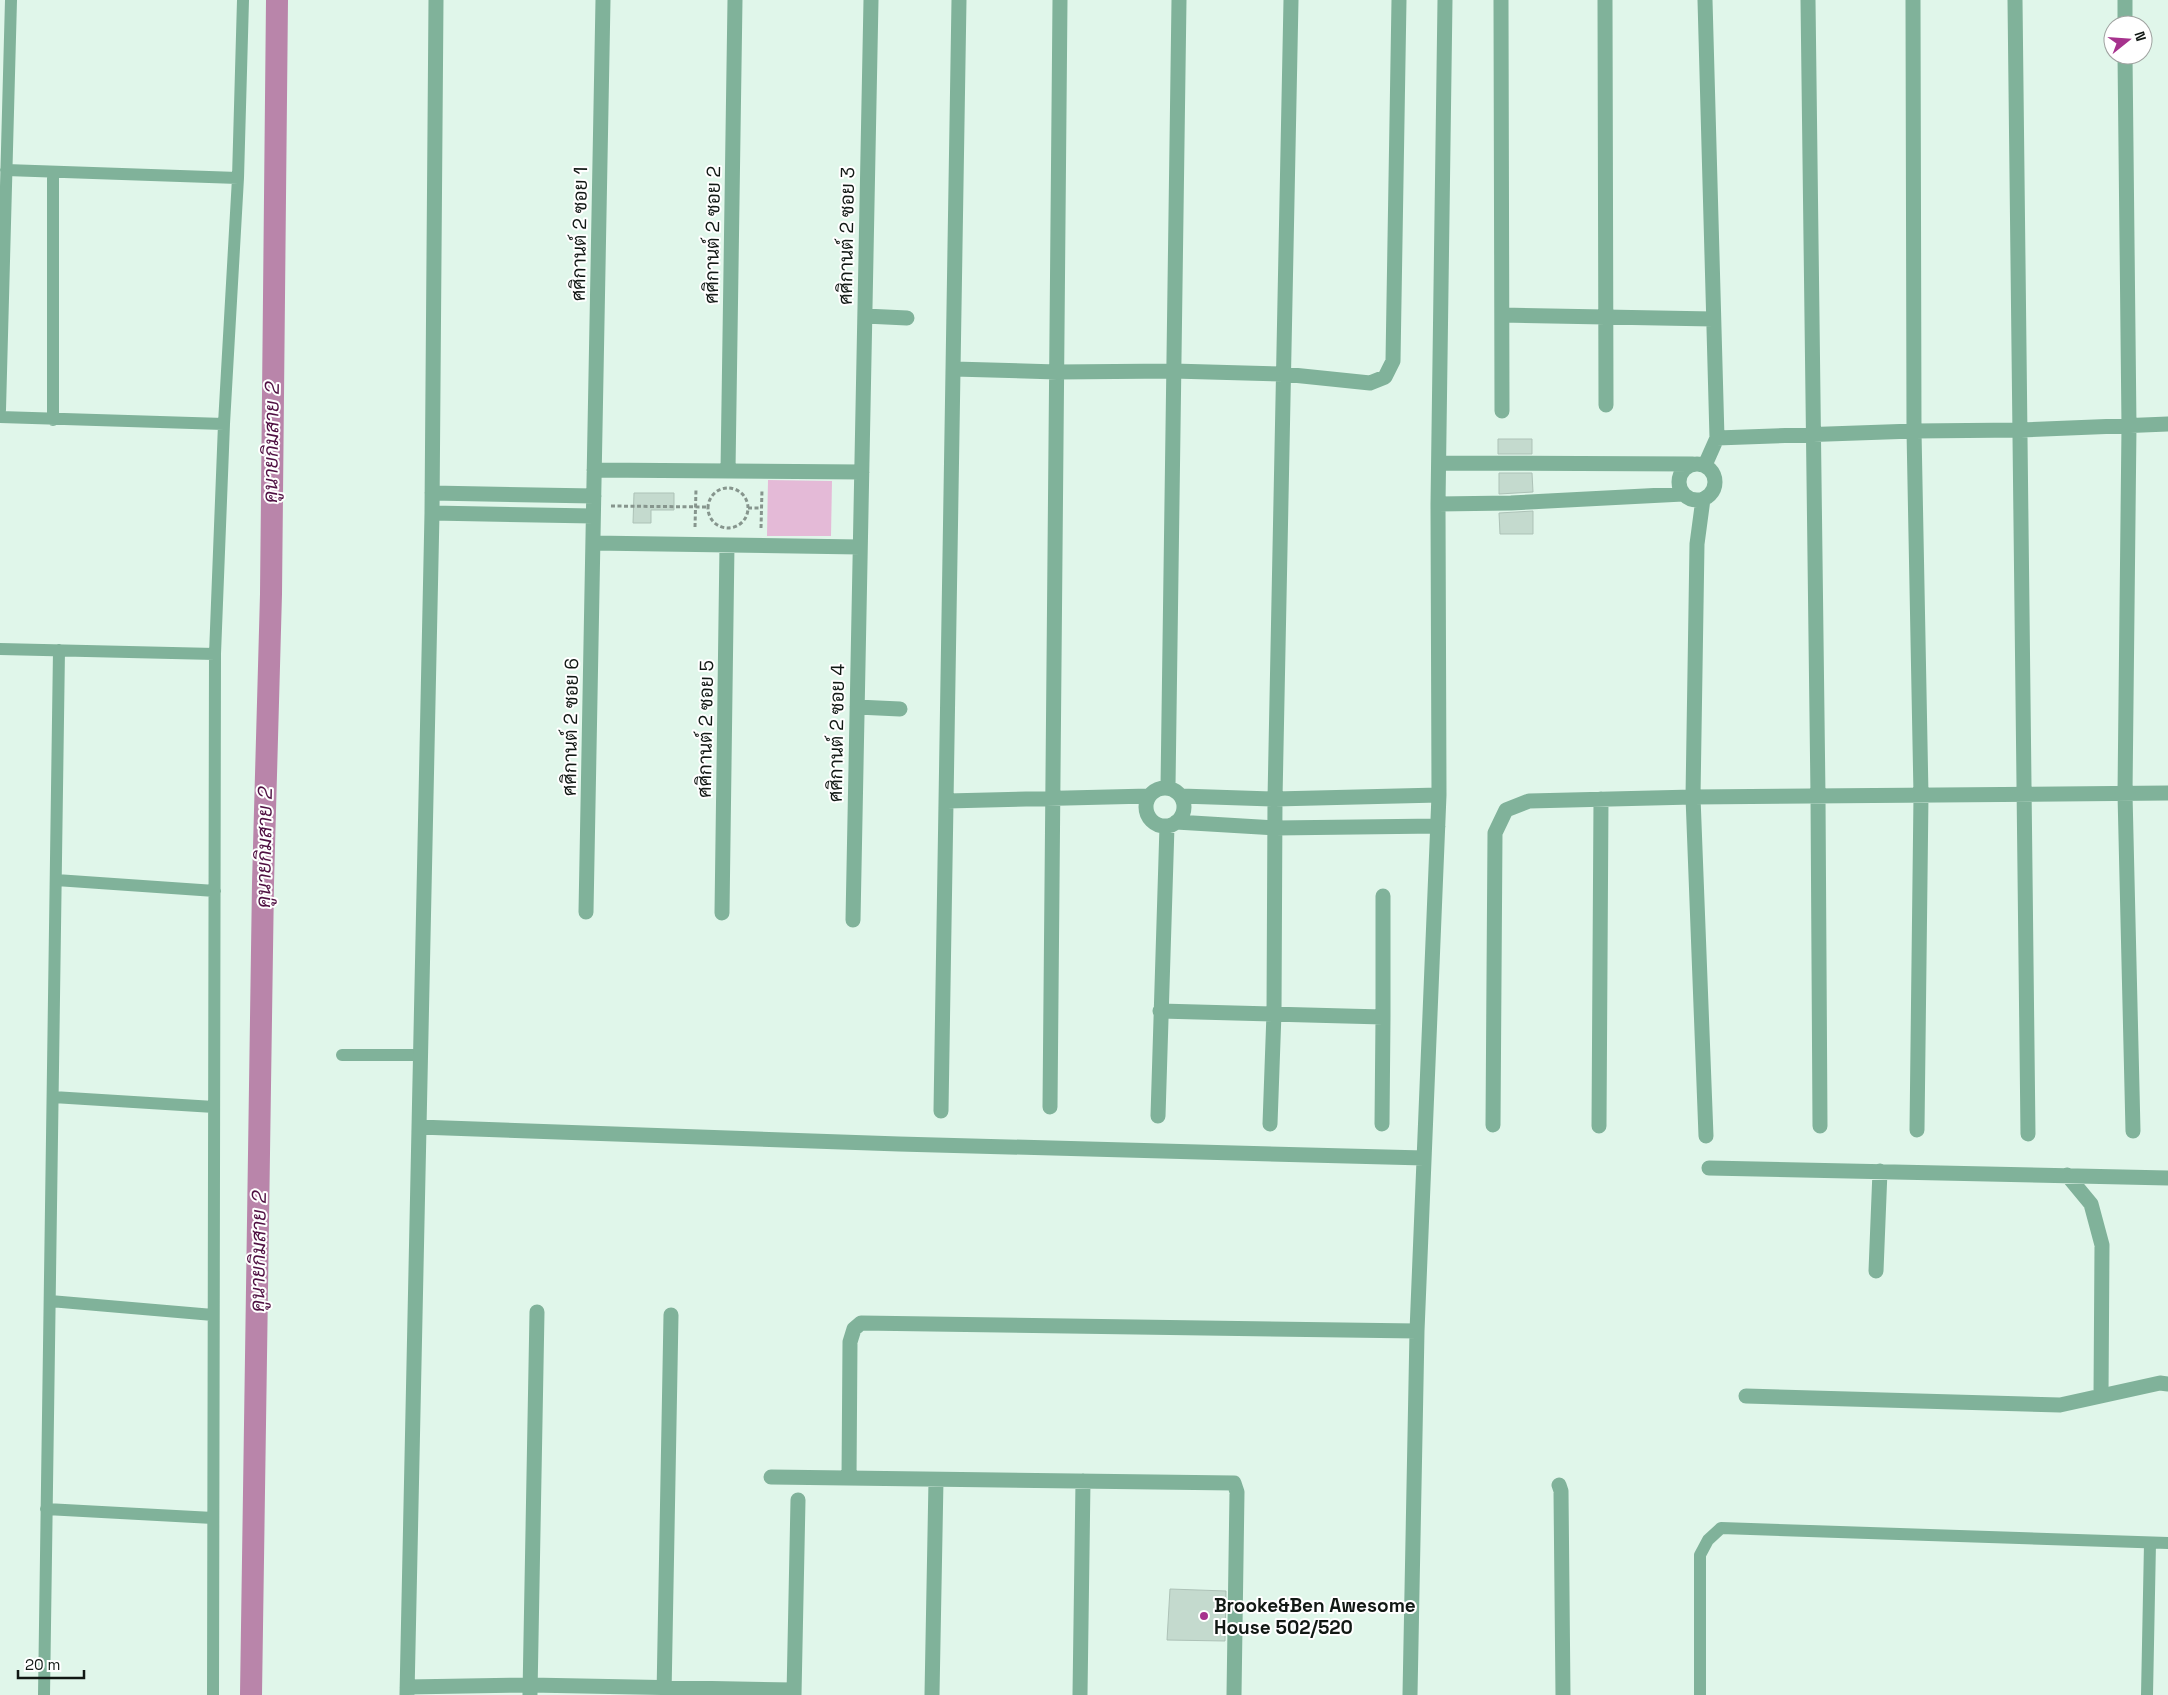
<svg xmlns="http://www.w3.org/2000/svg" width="2168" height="1695" font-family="'Space Grotesk',Sarabun,sans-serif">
<rect width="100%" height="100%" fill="#e0f6ea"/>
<path fill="#e4bad7" d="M768 480 832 481 831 536H767Z"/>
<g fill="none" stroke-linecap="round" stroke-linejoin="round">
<path stroke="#b985aa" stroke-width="22" d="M251 1695 263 883 271 594 277 0"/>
</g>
<path fill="#c4dace" stroke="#adc2b7" d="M1498 439H1532V454H1498Z
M1499 473H1532L1533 492 1499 494Z
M634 493H674V510H651V523H633Z
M1533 511V534H1500L1499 513Z
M1170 1589 1226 1591 1225 1641 1167 1640Z"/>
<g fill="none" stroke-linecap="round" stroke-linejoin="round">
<path stroke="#86958d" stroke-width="3" stroke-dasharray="4 2.5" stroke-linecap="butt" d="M708 508a20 20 0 1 1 40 0a20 20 0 1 1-40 0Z
M611 506 708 507
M748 508H761
M695 527 696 489
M761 528 762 489"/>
<path stroke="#80b29a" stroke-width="12" d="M6 170 238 178
M0 410 11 0
M0 417 224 424
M53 420V173
M0 649 215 654
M56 880 215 891
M342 1055H420
M53 1097 214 1107
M50 1301 213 1315
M46 1509 213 1518
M44 1695 59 650
M213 1695 215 654 224 424 238 178 243 0
M1700 1695V1555L1708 1540 1721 1528 2168 1543
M2147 1695 2150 1543"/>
<path stroke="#80b29a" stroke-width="15" d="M1501 0 1502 411
M1605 0 1606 405
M1705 0 1717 438 1705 465
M1808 0 1818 796 1820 1126
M1913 0 1914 431 1921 795 1917 1130
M2015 0 2028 1134
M2125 0V25
M2125 55 2129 426 2125 794 2133 1131
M1502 315 1713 319
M865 316 907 318
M954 369 1057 372 1173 371 1283 374 1370 383 1385 377 1393 361 1399 0
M1717 438 1914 431 2021 430 2168 424
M1440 463 1692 464
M1679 482a18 18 0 1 1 36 0a18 18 0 1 1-36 0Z
M594 470 862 472
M728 471 735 0
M432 493 594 496
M1703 499 1697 544 1693 797 1706 1136
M1438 504 1511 503 1683 494
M432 513 593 516
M593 543 860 547
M857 707 900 709
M1168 787 1179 0
M1146 807a19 19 0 1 1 38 0a19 19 0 1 1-38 0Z
M1181 796 1275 799 1439 795
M947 801 1149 796
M1176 822 1275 828 1438 826
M586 912 603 0
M722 913 727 545
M853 920 871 0
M1160 1011 1383 1017 1382 1124
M1383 1017V896
M1050 1107 1060 0
M941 1111 959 0
M1158 1116 1167 826
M1270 1124 1274 1013 1275 799 1291 0
M1493 1125 1495 833 1506 810 1529 801 1693 797 2168 793
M1599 1126 1601 799
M419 1127 899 1144 1424 1158
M1709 1168 2168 1178
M2067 1175 2091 1204 2102 1245 2101 1396
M1876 1271 1880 1171
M1746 1396 2060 1405 2160 1383 2168 1384
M771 1477 1234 1483 1237 1492 1234 1695
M849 1478 850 1342 854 1329 861 1323 1417 1331
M1559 1485 1561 1491 1563 1695
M407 1687 530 1685 794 1690
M530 1694 537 1312
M407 1695 432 513 436 0
M664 1695 671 1315
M794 1695 798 1500
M932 1695 936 1480
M1080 1695 1083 1481
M1410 1695 1417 1331 1439 795 1438 504 1445 0"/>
</g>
<circle fill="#a6328d" stroke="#fff" stroke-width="2" cx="1204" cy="1616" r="5"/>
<g text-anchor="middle" stroke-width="4" stroke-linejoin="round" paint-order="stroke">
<g font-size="19" fill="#111814" stroke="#fff">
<text transform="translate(579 234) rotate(-89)" y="7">ศศิกานต์ 2 ซอย 1</text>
<text transform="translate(712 235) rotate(-89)" y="7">ศศิกานต์ 2 ซอย 2</text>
<text transform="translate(846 236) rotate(-89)" y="7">ศศิกานต์ 2 ซอย 3</text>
<text transform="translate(570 727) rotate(-89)" y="7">ศศิกานต์ 2 ซอย 6</text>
<text transform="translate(705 729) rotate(-89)" y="7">ศศิกานต์ 2 ซอย 5</text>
<text transform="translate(836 733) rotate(-89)" y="7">ศศิกานต์ 2 ซอย 4</text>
</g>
<g font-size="19" font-weight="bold" fill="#111814" stroke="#fff" text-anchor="start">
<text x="1214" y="1612">Brooke&amp;Ben Awesome<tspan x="1214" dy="22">House 502/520</tspan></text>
</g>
<g font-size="20" font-style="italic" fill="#4f1042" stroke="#fff">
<text transform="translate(271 443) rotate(-89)" y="7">คูนายกิมสาย 2</text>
<text transform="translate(264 848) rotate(-89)" y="7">คูนายกิมสาย 2</text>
<text transform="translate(258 1252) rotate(-89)" y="7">คูนายกิมสาย 2</text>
</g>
</g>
<g transform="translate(2128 40) rotate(73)"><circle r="24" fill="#ffffff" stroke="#a0a3a1"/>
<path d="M0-4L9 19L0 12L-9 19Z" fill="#a6328d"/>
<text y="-8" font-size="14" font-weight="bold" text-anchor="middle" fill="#111814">N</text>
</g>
<path d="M18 1670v8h66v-8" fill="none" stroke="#111814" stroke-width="2.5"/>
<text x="25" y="1670" font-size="15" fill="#111814" stroke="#ffffff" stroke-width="4" paint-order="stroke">20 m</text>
</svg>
